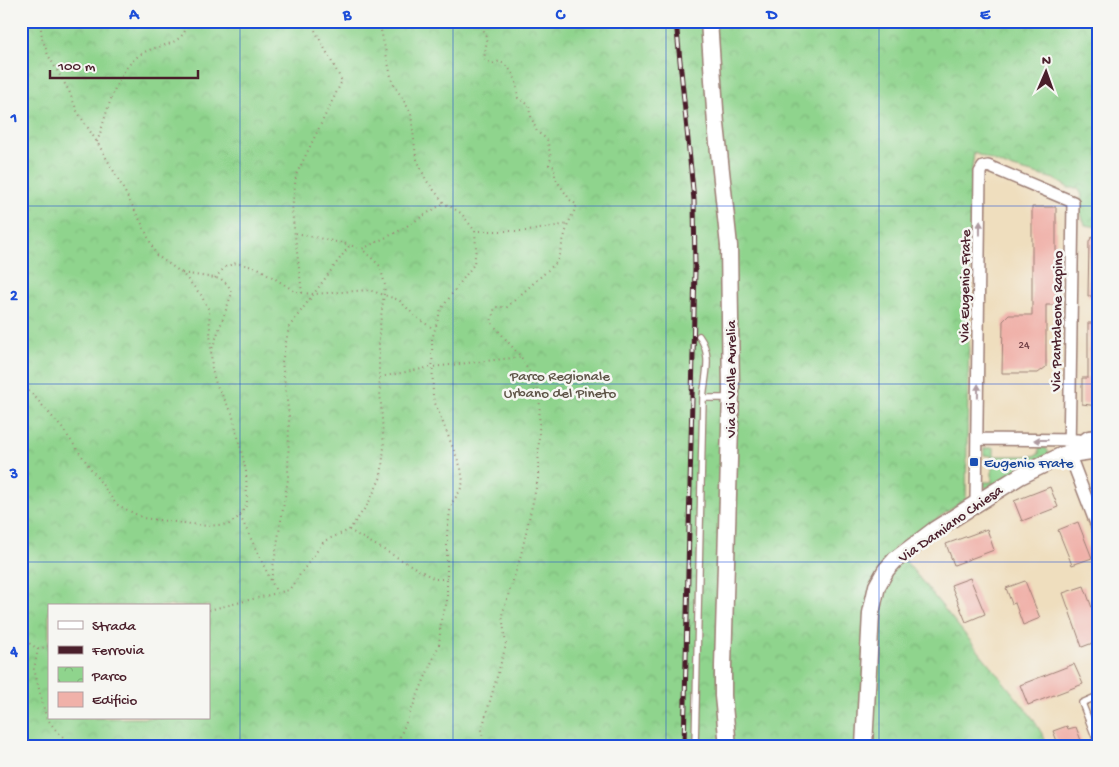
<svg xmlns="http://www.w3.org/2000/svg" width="1119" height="767" font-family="'Gochi Hand',sans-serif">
<defs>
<pattern id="park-crowns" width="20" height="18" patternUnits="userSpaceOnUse" patternTransform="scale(1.25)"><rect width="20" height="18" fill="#8fd48d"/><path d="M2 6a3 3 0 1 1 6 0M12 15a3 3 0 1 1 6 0" fill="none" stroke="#7db67a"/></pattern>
</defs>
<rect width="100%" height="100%" fill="#f6f6f2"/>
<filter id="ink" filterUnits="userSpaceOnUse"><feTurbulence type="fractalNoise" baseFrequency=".02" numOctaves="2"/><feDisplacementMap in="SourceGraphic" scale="10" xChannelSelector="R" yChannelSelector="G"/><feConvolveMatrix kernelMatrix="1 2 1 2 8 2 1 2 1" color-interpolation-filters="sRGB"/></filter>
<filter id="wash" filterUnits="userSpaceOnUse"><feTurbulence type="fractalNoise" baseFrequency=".0096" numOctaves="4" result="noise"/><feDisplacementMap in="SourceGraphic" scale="20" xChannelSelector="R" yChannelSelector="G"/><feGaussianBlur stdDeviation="1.12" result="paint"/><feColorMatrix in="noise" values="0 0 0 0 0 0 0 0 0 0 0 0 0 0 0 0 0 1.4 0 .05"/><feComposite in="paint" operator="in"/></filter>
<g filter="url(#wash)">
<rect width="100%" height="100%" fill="#efdebe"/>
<path fill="#8fd48d" stroke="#6c7a5c" d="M984 448H994V456H1033L1039 454V448H1046L1049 453 986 488 982 484 984 482H992V456L984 455Z"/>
<path fill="url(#park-crowns)" stroke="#6c7a5c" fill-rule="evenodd" d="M21 21H1098V227L1085 225 1080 211 1082 195 1078 188H1069L1054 179 1006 166 974 153 972 169 966 499 894 548 908 564 1032 717 1044 737 1046 746H21ZM49 606H209V718H49Z"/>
<g id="blocks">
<path fill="#f0b1a9" d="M1032 207H1056V305H1046V367L1038 373H1002L1003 321 1009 315H1032Z
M1098 235V296H1088L1089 242 1091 238Z
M1088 323H1098V406L1082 404V378H1088Z
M1050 487 1058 507 1022 521 1014 501Z
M1078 522 1092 558 1072 565 1058 530Z
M987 529 994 550 954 565 946 544Z
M970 578 985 614 966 622 951 585Z
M1025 581 1040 618 1023 625 1015 603 1012 604 1006 588Z
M1084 586 1098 624V641L1082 647 1063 593Z
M1074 664 1083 684 1028 705 1020 685Z
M1067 726 1068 729 1076 727 1083 746H1059L1053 731Z"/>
</g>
</g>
<g filter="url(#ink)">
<use href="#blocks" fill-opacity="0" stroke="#9c7e74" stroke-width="1"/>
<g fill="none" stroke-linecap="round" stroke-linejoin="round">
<defs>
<path id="lane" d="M699 336C713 355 705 376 703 398
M1098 696 1082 703 1098 744
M695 746 703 398H729"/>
<path id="street" d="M978 439 1078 440
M976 503 980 172 983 167 988 166 1073 202 1069 453 1098 529"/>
<path id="secondary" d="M709 21 716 124 729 246 731 391 723 666V696L728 746
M1070 453 1089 439 1098 438
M864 746 871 613 877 586 886 570 895 560 936 529 1020 476 1063 455 1098 450"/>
</defs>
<use href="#lane" stroke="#9c7e74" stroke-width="8"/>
<use href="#street" stroke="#9c7e74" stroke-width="14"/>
<use href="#secondary" stroke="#9c7e74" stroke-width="19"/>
<path stroke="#9c7e74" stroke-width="2" stroke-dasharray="1 4" stroke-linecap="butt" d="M379 21 392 81 411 113 416 157 426 180 444 203 461 213 475 231 476 248 474 264 441 309 432 339 433 398 461 468 463 482 460 491 451 504 447 533V602L441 620 439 645 396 746
M480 21 487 39 484 59 492 64 500 61C516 73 516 78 518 98L529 105 530 114 537 132 547 139 551 158 549 165 555 167V178L570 200 577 205 568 224
M97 142C108 113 113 73 141 54 158 43 184 48 188 21
M475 231H528L568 224 557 262 507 307H495L491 322 521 357 540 392 538 479 521 555 502 615 506 645 482 729 483 746
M296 233 350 245
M182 273 221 279 228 285 232 293 211 352
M215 278 225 267 236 263 258 268 296 292 313 294 369 290 399 300 417 318 434 329
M302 293 292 211 296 175 342 81 310 21
M380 377 432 367 521 357
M21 384 35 397 62 428 116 504 143 518 207 526 229 524 240 516 247 504 246 471 238 437 232 413 216 384 212 370 209 310 201 295 182 273 156 255 143 226 116 175 97 142 77 111 69 91 48 55 42 38 40 21
M240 516 277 593
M349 530 368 504 381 477 384 447 379 377V333L385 285 380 266 362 249 397 232 444 203
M271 580 288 479 289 416 282 362 289 327 350 245 361 249
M209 610 289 590 324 541 349 530 435 579H447
M21 638 38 649 49 646
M38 649 34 669 46 717 55 729 72 746"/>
<use href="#lane" stroke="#fff" stroke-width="5.5"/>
<use href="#street" stroke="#fff" stroke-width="11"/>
<use href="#secondary" stroke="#fff" stroke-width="16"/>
<defs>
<path id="rail" d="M676 21 694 200 695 268 684 746"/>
</defs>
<use href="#rail" stroke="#4a1f2b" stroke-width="5"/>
<use href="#rail" stroke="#f6f6f2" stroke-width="3" stroke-dasharray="9" stroke-linecap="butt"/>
</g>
<defs><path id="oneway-solid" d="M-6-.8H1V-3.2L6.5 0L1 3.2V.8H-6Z" transform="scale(1.25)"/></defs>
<g fill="#ae9aa0">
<use href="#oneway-solid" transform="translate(980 228) rotate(-89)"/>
<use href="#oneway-solid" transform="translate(978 391) rotate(-89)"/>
<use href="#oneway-solid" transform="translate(1041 440) rotate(-180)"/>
</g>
</g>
<path fill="none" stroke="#1d4ed8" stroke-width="1" stroke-opacity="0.55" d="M240 21V746M453 21V746M666 21V746M879 21V746M21 206H1098M21 384H1098M21 562H1098"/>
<rect fill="#1a4fb4" stroke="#f6f6f2" stroke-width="2" x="969" y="457" width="10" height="10" rx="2.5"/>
<g text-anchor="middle" stroke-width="5" stroke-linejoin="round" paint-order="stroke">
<g font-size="12" fill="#74444a">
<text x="1024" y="348">24</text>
</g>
<g font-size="15" fill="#4a1f2b" stroke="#f6f6f2">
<text transform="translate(964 286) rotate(-89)" y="5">Via Eugenio Frate</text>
<text transform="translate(1056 321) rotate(-89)" y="5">Via Pantaleone Rapino</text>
<text transform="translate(730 379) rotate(-90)" y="5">Via di Valle Aurelia</text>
<text transform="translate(950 523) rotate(-35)" y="5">Via Damiano Chiesa</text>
</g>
<g font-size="15" fill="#5f5548" stroke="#f6f6f2">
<text x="560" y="380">Parco Regionale<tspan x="560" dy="17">Urbano del Pineto</tspan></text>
</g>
<g font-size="15" fill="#164399" stroke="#f6f6f2" text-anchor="start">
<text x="984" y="467">Eugenio Frate</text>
</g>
</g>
<rect width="1119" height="767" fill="none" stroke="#f6f6f2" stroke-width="55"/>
<rect x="48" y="604" width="162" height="115" fill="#f6f6f2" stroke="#b1a0a2"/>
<rect x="58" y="621" width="25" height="8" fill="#ffffff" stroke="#b1a0a2"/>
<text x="92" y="630" font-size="15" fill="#4a1f2b">Strada</text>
<rect x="58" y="646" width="25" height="8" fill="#4a1f2b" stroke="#b1a0a2"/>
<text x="92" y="654" font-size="15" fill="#4a1f2b">Ferrovia</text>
<rect x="58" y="667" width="25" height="15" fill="url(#park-crowns)" stroke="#b1a0a2"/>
<text x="92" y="680" font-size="15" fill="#4a1f2b">Parco</text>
<rect x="58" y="692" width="25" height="15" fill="#f0b1a9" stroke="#b1a0a2"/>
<text x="92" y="704" font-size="15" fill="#4a1f2b">Edificio</text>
<g transform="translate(1046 72) rotate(2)" stroke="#f6f6f2" stroke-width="4" paint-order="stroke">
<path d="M0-4L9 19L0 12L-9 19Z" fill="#4a1f2b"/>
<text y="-8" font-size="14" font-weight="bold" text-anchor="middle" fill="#4a1f2b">N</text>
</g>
<path d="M50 70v8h148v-8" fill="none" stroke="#4a1f2b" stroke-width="2.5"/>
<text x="58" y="70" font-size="15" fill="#4a1f2b" stroke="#f6f6f2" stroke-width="4" paint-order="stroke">100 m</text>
<rect x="28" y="28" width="1064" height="712" fill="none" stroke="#1d4ed8" stroke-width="2"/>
<g font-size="16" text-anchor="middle" font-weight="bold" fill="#1d4ed8">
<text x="134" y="19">A</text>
<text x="347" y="19">B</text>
<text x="560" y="19">C</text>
<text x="772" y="19">D</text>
<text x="985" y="19">E</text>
<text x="14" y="122">1</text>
<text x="14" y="300">2</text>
<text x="14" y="478">3</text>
<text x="14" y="656">4</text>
</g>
</svg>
